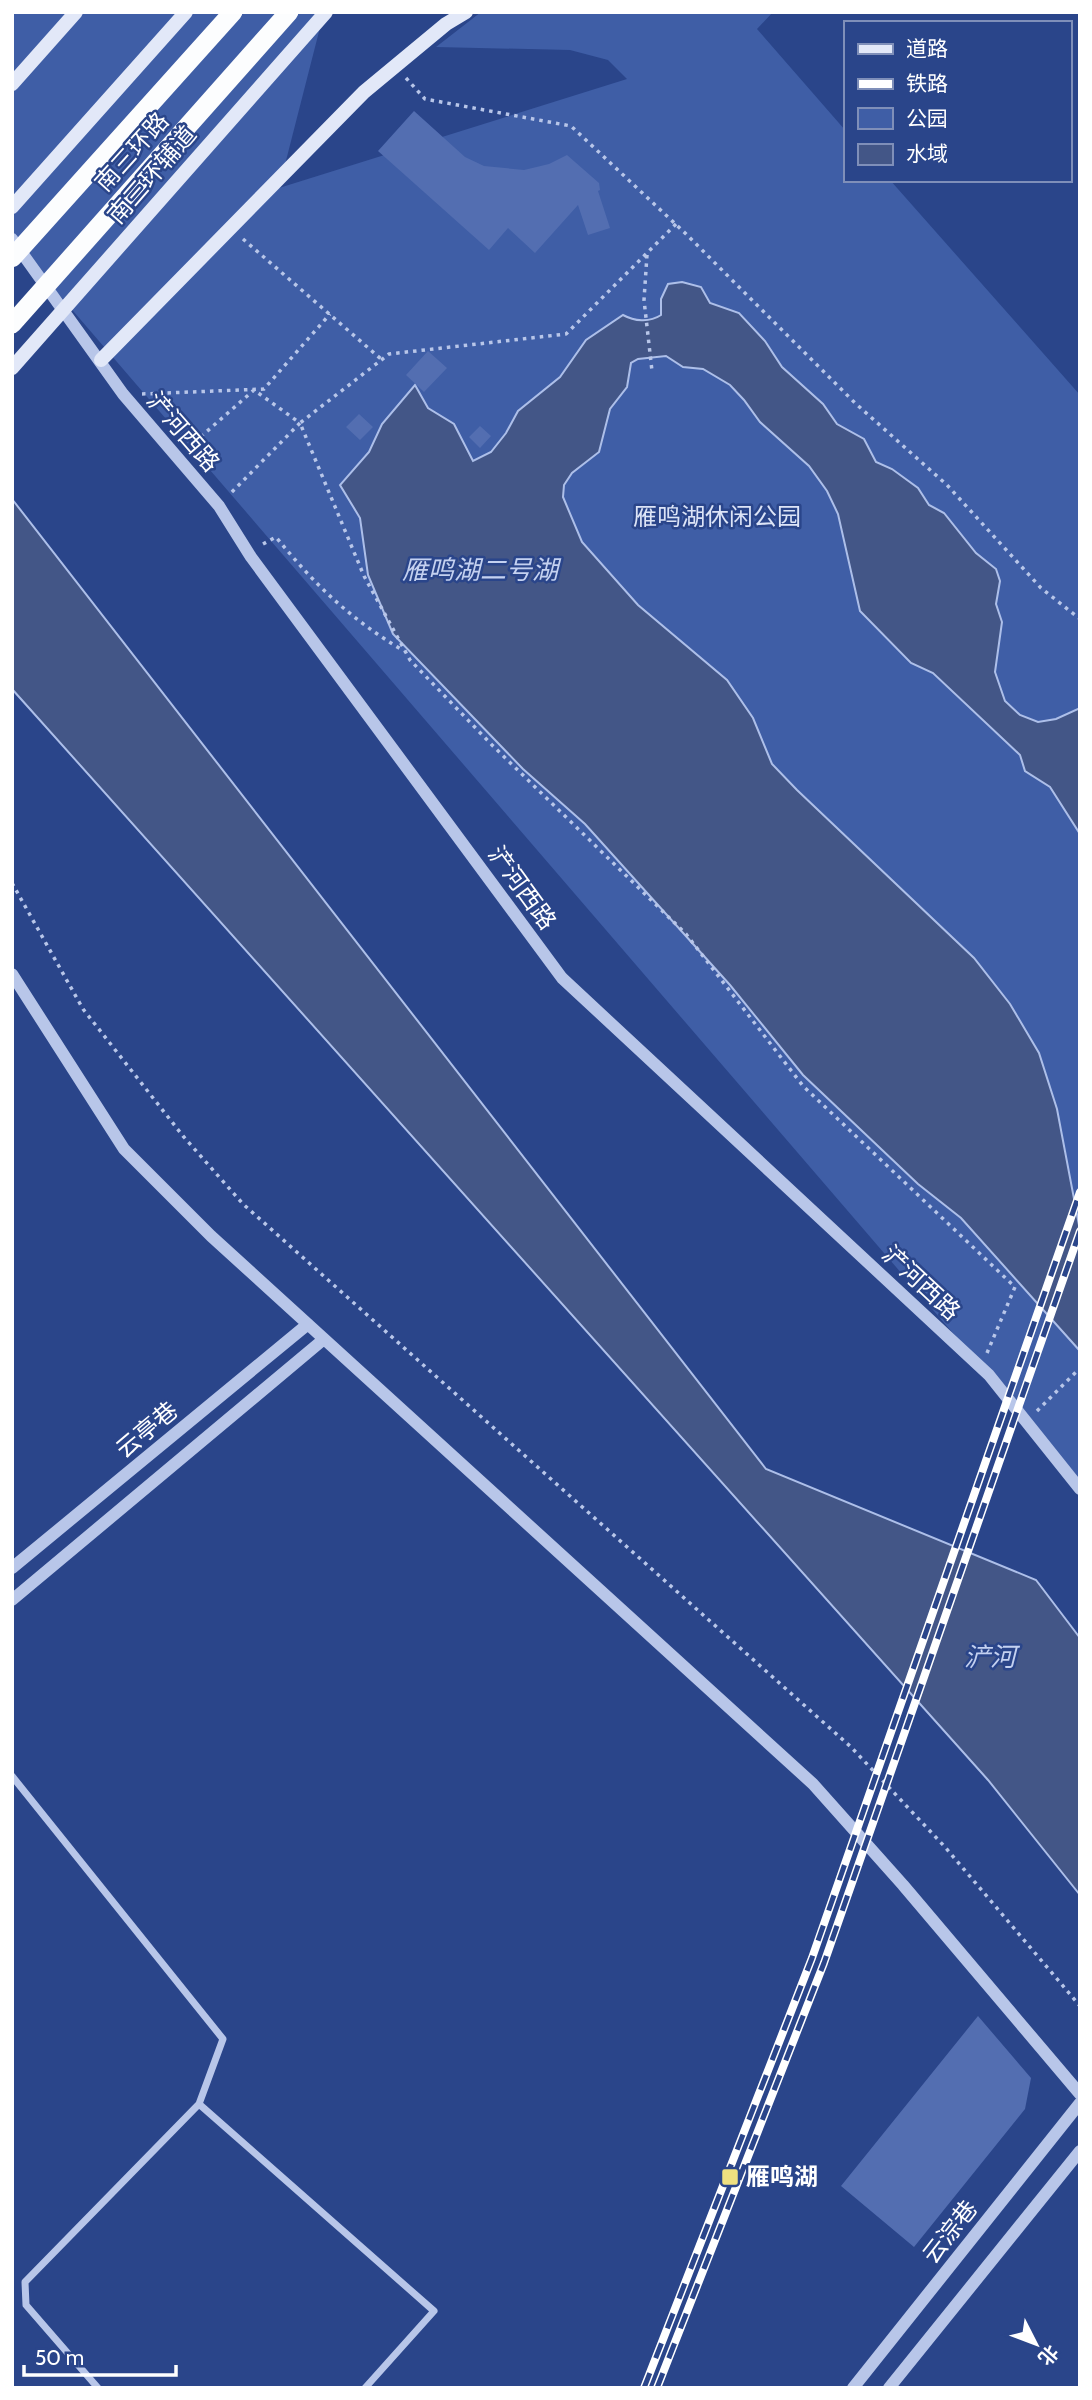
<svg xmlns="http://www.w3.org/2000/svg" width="1092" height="2400" font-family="Cabin,'Noto Sans SC',sans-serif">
<rect width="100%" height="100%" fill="#2a458a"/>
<path fill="#3f5ea6" d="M12 12H324L279 188 627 79 608 60 570 50 436 47 481 12H773L757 29 845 130V180H890L1080 395V1488L989 1375 12 240Z"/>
<path fill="#435687" stroke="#adbfe9" stroke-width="2" d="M682 282 701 287 710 303 739 313 765 341 782 367 823 404 837 424 864 439 876 462 892 469 918 488 929 505 944 513 976 553 996 569 1000 581 996 604 1002 622 995 672 1005 701 1020 715 1038 722 1056 719 1080 708V834L1050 787 1025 771 1020 755 933 673 911 663 860 611 838 514 827 491 809 466 760 422 744 400 730 385 703 369 683 367 666 356 638 359 631 363 627 387 610 409 599 452 572 473 564 485 563 497 582 542 638 605 727 680 753 718 772 764 797 790 974 958 1010 1004 1039 1053 1057 1109 1079 1225 1080 1351 961 1218 918 1184 803 1075 730 985 585 824 523 769 393 634 368 575 360 518 340 485 369 452 382 424 415 385 428 408 454 424 473 461 491 452 506 433 518 411 560 377 586 340 623 315C634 321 649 323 661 315V299L668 284Z
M12 499 766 1469 1036 1580 1080 1638V1895L988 1780 12 689Z"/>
<path fill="#536eb1" d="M414 111 465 157 484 166 524 170 549 164 567 155 599 183 600 190 598 191 610 228 588 235 578 205 535 253 508 228 489 250 378 151Z
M428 351 447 368 424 392 406 375Z
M359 414 373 427 360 440 346 427Z
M480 426 491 436 480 448 469 437Z
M978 2016 1031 2078 1025 2109 914 2247 841 2186Z"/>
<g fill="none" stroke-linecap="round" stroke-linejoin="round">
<path stroke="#b8c6e9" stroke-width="3.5" stroke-dasharray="3.5 5" stroke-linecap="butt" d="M406 78 425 99 571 126 685 233 855 403 947 485 1041 588 1080 619
M676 224 566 334 389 354 300 423 364 576 410 660 492 745 686 934 803 1086 1015 1287 987 1353
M243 239 381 359
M647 255 644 300 652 371
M142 394 264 389 330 314
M188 448 254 390 300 423 230 494
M263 544 276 537C315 585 350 619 404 651
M12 883 83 1009 183 1136 243 1204 851 1747 945 1847 1080 2006
M1037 1411 1080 1368"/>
<path stroke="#b8c6e9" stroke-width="7" d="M12 1776 223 2039 199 2104 25 2282 26 2305 98 2388
M199 2104 434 2311 365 2388"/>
<path stroke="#b8c6e9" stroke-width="12" d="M12 239 123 394 219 506 251 557 562 978 989 1375 1080 1489
M12 974 124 1149 211 1236 813 1784 903 1885 1080 2094
M12 1568 308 1324
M12 1600 324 1339
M853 2388 1080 2103
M889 2388 1080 2151"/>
<path stroke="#e2e8f8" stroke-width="14" d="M12 84 76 12
M12 207 186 12
M101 360 364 92 446 24 466 12"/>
<defs>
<path id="rail" d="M644 2388 812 1958 1080 1192
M657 2388 824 1963 1080 1231"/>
</defs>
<use href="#rail" stroke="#fff" stroke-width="8"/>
<use href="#rail" stroke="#2a458a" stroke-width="5" stroke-dasharray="16" stroke-linecap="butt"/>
<path stroke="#e2e8f8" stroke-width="14" d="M12 368 326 12"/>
<path stroke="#fcfdfe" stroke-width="19" d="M12 258 233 12
M12 324 289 12"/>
</g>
<rect fill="#efe080" stroke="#2a458a" stroke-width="2.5" x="721" y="2168" width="18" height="18" rx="3.5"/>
<g text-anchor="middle" stroke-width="5" stroke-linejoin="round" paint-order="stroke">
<g font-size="24" fill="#fff" stroke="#2a458a">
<text transform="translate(132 152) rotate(-48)" y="8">南三环路</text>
<text transform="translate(152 175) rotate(-49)" y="8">南三环辅道</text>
<text transform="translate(183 432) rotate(49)" y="8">浐河西路</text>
<text transform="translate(522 888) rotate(54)" y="8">浐河西路</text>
<text transform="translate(921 1283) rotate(43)" y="8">浐河西路</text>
<text transform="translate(147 1430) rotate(-40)" y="8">云亭巷</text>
<text transform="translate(950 2232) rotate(-52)" y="8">云淙巷</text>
</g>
<g font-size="24" fill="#dce4f7" stroke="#2a458a">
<text x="717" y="525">雁鸣湖休闲公园</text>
</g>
<g font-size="24" font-weight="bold" fill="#fff" stroke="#2a458a" text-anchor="start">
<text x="746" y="2185">雁鸣湖</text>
</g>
<g font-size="26" font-style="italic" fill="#c4d1f0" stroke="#2a458a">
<text x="480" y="579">雁鸣湖二号湖</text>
<text x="990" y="1666">浐河</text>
</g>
</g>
<rect width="1092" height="2400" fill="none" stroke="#ffffff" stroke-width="28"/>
<rect x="844" y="21" width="228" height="161" fill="#2a458a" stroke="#7f8fb9" stroke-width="2"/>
<rect x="858" y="44" width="35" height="10" fill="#e2e8f8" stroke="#7f8fb9" stroke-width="2"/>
<text x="906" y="56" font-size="21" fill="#ffffff">道路</text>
<rect x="858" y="79" width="35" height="10" fill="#ffffff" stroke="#7f8fb9" stroke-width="2"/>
<text x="906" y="91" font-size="21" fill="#ffffff">铁路</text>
<rect x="858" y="108" width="35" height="21" fill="#3f5ea6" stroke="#7f8fb9" stroke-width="2"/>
<text x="906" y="126" font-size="21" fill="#ffffff">公园</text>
<rect x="858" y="144" width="35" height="21" fill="#435687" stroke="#7f8fb9" stroke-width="2"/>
<text x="906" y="161" font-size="21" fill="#ffffff">水域</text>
<g transform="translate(1036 2344) rotate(132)" stroke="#2a458a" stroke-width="5" paint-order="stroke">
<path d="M0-5L12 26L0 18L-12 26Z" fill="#ffffff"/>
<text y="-10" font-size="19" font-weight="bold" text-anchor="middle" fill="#ffffff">北</text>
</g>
<path d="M24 2365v10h152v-10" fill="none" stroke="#ffffff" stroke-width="3.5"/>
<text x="35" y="2365" font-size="21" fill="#ffffff" stroke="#2a458a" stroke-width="5" paint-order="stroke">50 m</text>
</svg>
